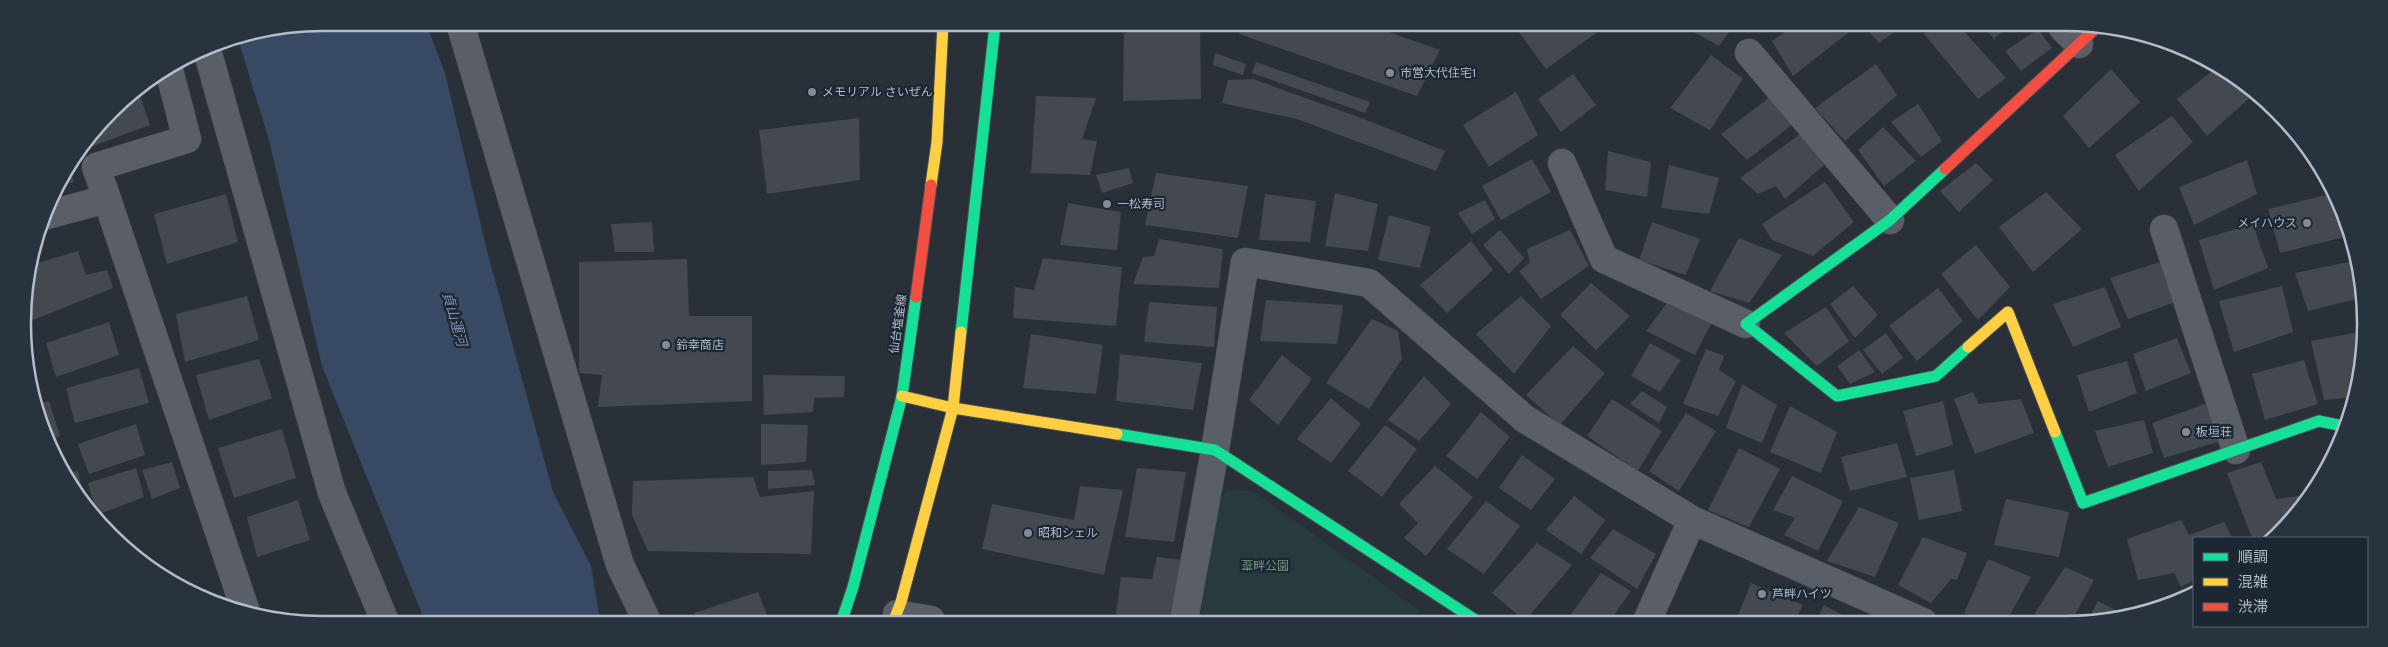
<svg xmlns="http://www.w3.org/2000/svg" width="2388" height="647" font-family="Overpass,'Noto Sans JP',sans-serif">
<rect width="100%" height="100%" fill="#2a3038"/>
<path fill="#273a3e" d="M1226 490 1253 491 1419 610 1414 621 1200 620 1216 508Z"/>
<path fill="#384963" d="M324 23H426L445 73 487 251 553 492 591 566 600 619H424L322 366 269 140 238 39Z"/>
<path fill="#444950" d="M1148 25H1200L1201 99 1123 101 1124 33 1148 29Z
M1243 25 1371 26 1440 50 1417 96 1239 34Z
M1524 26 1591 27 1596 33 1546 69 1518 31Z
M1692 27H1733L1719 46 1690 30Z
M1792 27H1846L1849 32 1793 76 1772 41Z
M1865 27 1900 28 1879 43Z
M1931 28 1946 30 1961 28 2006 78 1978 99 1924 34Z
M1984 28H2006L1994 39Z
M2038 29 2052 48 2021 71 2005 51Z
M1215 53 1246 64 1243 75 1213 65Z
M1711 55 1743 79 1710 130 1670 108Z
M1256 62 1370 102 1365 113 1252 73Z
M1876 64 1897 95 1845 141 1815 108Z
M2217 67 2231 73 2253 95 2207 136 2177 99Z
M2111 69 2140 102 2089 148 2063 116Z
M1573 74 1596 105 1561 132 1538 99Z
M1253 79 1361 118 1445 151 1436 171 1297 119 1222 103 1228 80Z
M138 89 150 125 93 146 92 140 125 97Z
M1516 92 1538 135 1489 167 1463 125Z
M1036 96 1096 98 1082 139 1097 141 1090 175 1031 173Z
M1770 97 1793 124 1747 160 1721 134Z
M1918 104 1942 141 1921 157 1891 122Z
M2172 116 2193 142 2139 191 2115 155Z
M859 118 860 180 767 194 759 130Z
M1883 127 1916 161 1884 186 1858 150Z
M1803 132 1824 165 1785 199 1776 186 1758 194 1740 178Z
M1608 151 1651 162 1647 197 1605 190Z
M1532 159 1551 192 1501 220 1482 186Z
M2247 160 2257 194 2194 225 2179 187Z
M1976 163 1993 180 1959 212 1940 191Z
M1669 165 1719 178 1709 214 1661 208Z
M1129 168 1133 183 1102 193 1096 175Z
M70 169 74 182 57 186 64 176Z
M1156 173 1248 186 1238 238 1145 225Z
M1825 182 1854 222 1813 256 1772 240 1762 224Z
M2046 192 2082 229 2033 272 1999 227Z
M1335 193 1378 204 1368 251 1325 246Z
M226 194 238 242 167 264 154 214Z
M1265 194 1316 201 1310 242 1259 240Z
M2330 194 2348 236 2280 253 2268 209Z
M1485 200 1495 219 1472 234 1458 213Z
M1068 203 1121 212 1117 250 1060 245Z
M1389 215 1431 227 1420 268 1378 260Z
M652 222 654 252H615L611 224Z
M1652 222 1700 239 1686 275 1639 260Z
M2253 224 2268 268 2214 290 2199 240Z
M1500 230 1524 258 1509 274 1483 245Z
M1570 230 1589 266 1541 299 1519 271 1530 263 1527 249Z
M1739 238 1782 255 1749 303 1710 291Z
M1159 239 1223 249 1219 288 1133 284 1143 257 1154 256Z
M1471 241 1493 270 1447 313 1420 285Z
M1976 245 2010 287 1978 320 1941 274Z
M78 251 86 275 107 270 113 288 33 320 25 297 34 264Z
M1043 258 1122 267 1116 326 1013 318 1015 287 1034 290Z
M687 259 689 316H752V401L598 407 602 375 579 373V262Z
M2166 260 2181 300 2128 319 2110 278Z
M2358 260 2360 264V298L2308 311 2295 273Z
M1591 283 1630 316 1596 350 1560 315Z
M1853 286 1878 315 1855 338 1830 304Z
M2282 286 2293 332 2234 352 2219 301Z
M2105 287 2121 327 2073 347 2053 304Z
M1938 288 1963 321 1917 361 1889 326Z
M247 296 259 340 185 362 176 314Z
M1521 296 1551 326 1514 374 1476 334Z
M1670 299 1711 324 1695 355 1646 331Z
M1266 300 1343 305 1337 344 1260 341Z
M1149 302 1217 307 1214 347 1144 342Z
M1826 307 1849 341 1817 366 1784 333Z
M1372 319 1398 331 1402 359 1369 409 1326 383Z
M109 322 119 355 56 377 46 343Z
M2360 332V382L2354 397 2324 400 2311 341Z
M1886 333 1903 358 1882 374 1863 350Z
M1031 334 1103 345 1096 394 1023 388Z
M28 337 35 366 30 368 27 338Z
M2177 338 2191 373 2146 391 2133 354Z
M1650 343 1681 360 1660 392 1631 376Z
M1573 346 1605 373 1560 425 1526 395Z
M1706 349 1724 356 1719 370 1736 381 1718 416 1683 404Z
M1859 350 1875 372 1850 384 1837 366Z
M1120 354 1202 363 1193 410 1116 401Z
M1282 355 1312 379 1278 425 1249 400Z
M259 359 272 398 209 420 196 375Z
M2304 360 2318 404 2265 420 2252 374Z
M2127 361 2137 393 2089 412 2077 375Z
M139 368 149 403 75 423 66 388Z
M763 375 845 376 844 397 814 398 813 412 764 415Z
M1424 376 1451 404 1419 441 1388 420Z
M1742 384 1777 405 1762 443 1726 428Z
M1642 391 1667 407 1659 423 1630 404Z
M1973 392 1979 404 2021 399 2034 433 1975 454 1954 399Z
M1331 398 1361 424 1331 463 1297 439Z
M1612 399 1662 431 1638 471 1587 436Z
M49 401 60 436 51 439 35 405Z
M1943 401 1953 445 1916 456 1903 411Z
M2208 403 2221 441 2164 458 2152 423Z
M1790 406 1837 432 1821 473 1770 452Z
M1481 412 1510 437 1477 479 1446 456Z
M1686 413 1716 431 1679 491 1649 471Z
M2144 420 2153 453 2108 467 2095 431Z
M136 424 145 455 89 474 78 444Z
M761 424 808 425 806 462 761 465Z
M1385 425 1417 449 1382 497 1348 471Z
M282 429 296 478 234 498 218 448Z
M1897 443 1907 477 1850 491 1841 457Z
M1739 448 1780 469 1749 527 1708 510Z
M1522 455 1555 479 1531 510 1499 488Z
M172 462 180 488 152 499 142 470Z
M2261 462 2276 499 2298 496 2301 503 2272 538H2252L2227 473Z
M1435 466 1473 497 1426 556 1404 538 1418 523 1399 504Z
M136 468 144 497 97 515 88 483Z
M1137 468 1186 472 1174 542 1125 537Z
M812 470 815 485 768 489V471Z
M1954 470 1962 511 1919 520 1910 478Z
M78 471 86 508 68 473Z
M1792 476 1843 501 1818 551 1784 535 1795 518 1773 510Z
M753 477 760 497 814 491 811 554 648 551 632 515 633 481Z
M1080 486 1123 490 1104 575 982 549 992 504 1074 520Z
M1574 496 1605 520 1581 554 1546 530Z
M2006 499 2069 512 2059 557 1994 545Z
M298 500 310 540 257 557 247 517Z
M1486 501 1520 526 1484 574 1447 549Z
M1859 507 1899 523 1875 577 1827 561Z
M2181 520 2189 535 2224 522 2232 538H2194V580L2181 587 2174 573 2138 580 2127 539Z
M1613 529 1656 554 1637 589 1590 558Z
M1923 537 1967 553 1957 580 1951 579 1931 603 1898 585Z
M1537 543 1572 565 1525 621 1492 593Z
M1157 557 1183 560 1174 620H1115L1121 577 1152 579Z
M1988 559 2031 577 2006 622H1984L1964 613Z
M2065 567 2094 580 2071 622H2029Z
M1601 573 1631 591 1610 621H1566Z
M1751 583 1803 605 1795 621H1736Z
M758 592 769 620H696L694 613Z
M2098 601 2125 615 2104 622H2087Z
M1824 605 1855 622 1816 621Z"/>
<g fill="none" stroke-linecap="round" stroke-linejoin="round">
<defs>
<path id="street" d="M460 23 620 565 646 619
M2063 28 2079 44
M204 48 209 57 332 493 384 619
M1749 53 1890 220
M1562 163 1604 259 1746 324
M107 199 96 167 187 139 169 70
M47 215 107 199 246 612
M2164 229 2236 450
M897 614 931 620
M1184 620 1215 450 1245 262 1369 283 1525 419 1692 520 1923 622
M1647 621 1692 520"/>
<path id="fast" d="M1945 169 1890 220 1746 324 1837 396 1936 376 1968 347
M961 332 995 25
M2055 432 2083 503 2319 421 2343 426
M1117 434 1215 450 1477 621
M842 620 853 587 902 396 916 297"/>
<path id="slow" d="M931 185 937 142 943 24
M1968 347 2008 312 2055 432
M902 396 953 408 1117 434
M894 620 901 602 953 408 961 332"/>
<path id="jam" d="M1945 169 2096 28
M916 297 931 185"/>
</defs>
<use href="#street" stroke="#484c53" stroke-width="29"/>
<use href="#fast" stroke="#484c53" stroke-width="13"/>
<use href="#slow" stroke="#484c53" stroke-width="13"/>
<use href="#jam" stroke="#484c53" stroke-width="13"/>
<use href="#street" stroke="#5a5e66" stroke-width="28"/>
<use href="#fast" stroke="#16e098" stroke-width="11"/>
<use href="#slow" stroke="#ffcf43" stroke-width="11"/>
<use href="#jam" stroke="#f24e42" stroke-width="11"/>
</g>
<g fill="#848b96" stroke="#1d2633" stroke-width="2">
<circle cx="1390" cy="73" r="5"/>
<circle cx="812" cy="92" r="5"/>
<circle cx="1107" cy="204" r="5"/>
<circle cx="2307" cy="223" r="5"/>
<circle cx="666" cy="345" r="5"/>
<circle cx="2186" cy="432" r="5"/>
<circle cx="1028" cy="533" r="5"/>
<circle cx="1762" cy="594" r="5"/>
</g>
<g text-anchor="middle" stroke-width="4.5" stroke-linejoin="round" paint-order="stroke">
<g font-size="12" fill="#b4bcc9" stroke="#1d2633" text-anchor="start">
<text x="1400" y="77">市営大代住宅1</text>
<text x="822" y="96">メモリアル さいぜん</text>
<text x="1117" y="208">一松寿司</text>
<text x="2297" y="227" text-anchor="end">メイハウス</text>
<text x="676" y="349">鈴幸商店</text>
<text x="2196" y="436">板垣荘</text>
<text x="1038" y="537">昭和シェル</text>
<text x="1772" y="598">芦畔ハイツ</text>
</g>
<g font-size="12" fill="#b4bcc9" stroke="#1d2633">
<text transform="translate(898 324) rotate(-82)" y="4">仙台塩釜線</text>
</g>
<g font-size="12" fill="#6b9a76" stroke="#1d2633">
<text x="1265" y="570">葦畔公園</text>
</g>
<g font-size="14" font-style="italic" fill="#7c92b1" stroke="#1d2633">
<text transform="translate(455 319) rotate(74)" y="5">貞山運河</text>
</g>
</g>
<path d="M0 0H2388V647H0ZM323 31H2065A292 292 0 0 1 2357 323V324A292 292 0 0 1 2065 616H323A292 292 0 0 1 31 324V323A292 292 0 0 1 323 31Z" fill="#29323f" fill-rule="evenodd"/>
<path fill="none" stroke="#b4bcc9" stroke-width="2.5" d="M323 31H2065A292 292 0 0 1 2357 323V324A292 292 0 0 1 2065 616H323A292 292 0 0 1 31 324V323A292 292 0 0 1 323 31Z"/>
<rect x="2193" y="537" width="175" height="90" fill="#1d2633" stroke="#59626f"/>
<rect x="2203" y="553" width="25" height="8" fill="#16e098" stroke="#59626f"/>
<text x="2238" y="562" font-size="15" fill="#b4bcc9">順調</text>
<rect x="2203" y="578" width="25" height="8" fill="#ffcf43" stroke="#59626f"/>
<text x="2238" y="587" font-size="15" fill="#b4bcc9">混雑</text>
<rect x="2203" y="603" width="25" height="8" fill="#f24e42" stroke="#59626f"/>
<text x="2238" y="612" font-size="15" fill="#b4bcc9">渋滞</text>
</svg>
